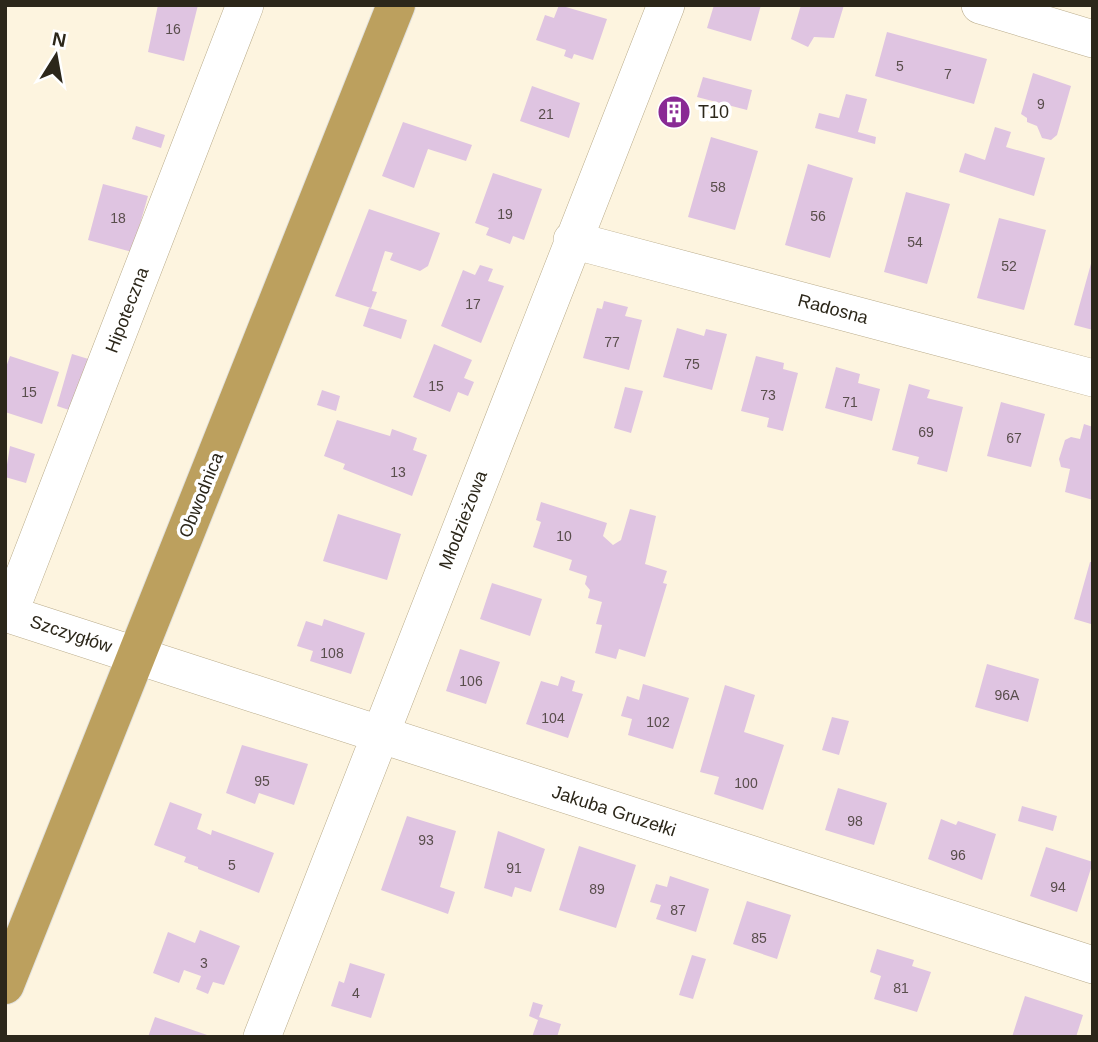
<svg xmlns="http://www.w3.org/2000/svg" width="1098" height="1042" font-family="Helvetica,sans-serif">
<rect width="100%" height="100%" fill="#fdf4df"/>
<path fill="#dfc4e1" d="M158 5H198L184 61 148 52Z
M559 5 607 19 593 60 574 54 572 59 564 56 566 50 536 40 545 15 554 18Z
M714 5H761L751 41 707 28Z
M801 5H844L834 38 814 37 808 47 791 39Z
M887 32 987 59 974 104 875 76Z
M1033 73 1071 86 1057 135 1051 140 1042 138 1037 126 1027 122V118L1021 114Z
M703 77 752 90 747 110 697 97Z
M532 86 580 103 569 138 520 121Z
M846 94 867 99 858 132 876 137 875 144 815 128 819 113 839 118Z
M666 97 688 102 681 126 660 121Z
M403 122 472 145 466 161 428 149 414 188 382 176Z
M136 126 165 135 161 148 132 139Z
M995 127 1011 132 1006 147 1045 158 1034 196 959 172 965 153 985 160Z
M711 137 758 151 735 230 688 217Z
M808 164 853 178 830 258 785 245Z
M493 173 542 189 524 240 513 236 510 244 486 235 489 228 475 223Z
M103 184 148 196 132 252 88 240Z
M906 192 950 204 927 284 884 272Z
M369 209 440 233 428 266 420 271 390 260 393 253 385 251 372 291 377 292 371 308 335 296Z
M999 218 1046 230 1024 310 977 298Z
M1092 260 1093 261V330L1074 325Z
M480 265 493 269 488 281 504 286 481 343 441 326 463 270 475 275Z
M604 301 628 307 625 316 642 320 629 370 583 358 597 308 602 309Z
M369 308 407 320 401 339 363 326Z
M677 328 704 336 706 329 727 334 712 390 663 377Z
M434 344 472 360 464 378 474 382 468 396 458 392 450 412 413 397Z
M72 354 95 361 75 412 57 406Z
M10 356 59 372 42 424 5 412V370Z
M756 356 784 363 783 369 798 373 783 431 767 427 769 418 741 411Z
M836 367 860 374 858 383 880 389 872 421 825 408Z
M909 384 930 390 927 398 963 407 947 472 917 464 919 457 892 450Z
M625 387 643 391 631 433 614 428Z
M322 390 340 396 336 411 317 405Z
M1001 402 1045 414 1031 467 987 456Z
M337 420 390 436 392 429 417 438 413 450 427 455 412 496 343 469 345 464 324 456Z
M1084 424 1093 427V500L1065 492 1070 469 1061 467 1059 459 1065 440 1071 437 1080 439Z
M10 446 35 454 26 483 5 477Z
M541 502 607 523 603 536 613 545 621 540 630 509 656 516 645 564 667 571 663 583 667 584 645 657 619 649 616 659 595 653 602 625 596 624 602 602 588 598 590 590 585 584 587 576 569 570 572 560 533 547 541 522 536 520Z
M338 514 401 534 387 580 323 561Z
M1090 562H1093L1091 624 1074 619Z
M492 583 542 599 530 636 480 619Z
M324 619 365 633 351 674 310 661 313 651 297 646 306 621 322 626Z
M460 649 500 662 486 704 446 691Z
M987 664 1039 679 1028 722 975 707Z
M561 676 575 681 572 691 583 694 568 738 526 724 541 681 558 686Z
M643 684 689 698 673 749 628 735 632 719 621 716 627 696 639 700Z
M725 685 755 695 744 732 784 745 763 810 714 794 719 777 700 772Z
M832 717 849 721 839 755 822 750Z
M242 745 308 764 294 805 259 793 255 804 226 793Z
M838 788 887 803 874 845 825 830Z
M170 802 202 814 197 829 211 835 212 830 274 853 259 893 198 869V867L184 862 186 857 154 845Z
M1022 806 1057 816 1053 831 1018 821Z
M407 816 456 831 440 887 455 892 448 914 381 890Z
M941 819 956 825 958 821 996 834 982 880 928 859Z
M498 831 545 849 531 892 515 887 512 897 484 888Z
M579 846 636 865 616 928 559 910Z
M1046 847 1093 862 1077 912 1030 896Z
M670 876 709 889 696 932 656 919 661 905 650 902 656 884 667 887Z
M747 901 791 915 777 959 733 944Z
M200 930 240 946 224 985 213 982 208 994 196 989 201 976 184 970 179 983 153 973 168 932 195 943Z
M877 949 914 960 912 966 931 972 917 1012 874 999 881 976 870 972Z
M692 955 706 959 693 999 679 995Z
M350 963 385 974 371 1018 331 1006 339 981 344 983Z
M1025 996 1083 1015 1076 1037H1012Z
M533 1002 543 1005 539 1017 561 1024 557 1037H532L538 1020 529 1016Z
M155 1017 210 1036V1037H148Z"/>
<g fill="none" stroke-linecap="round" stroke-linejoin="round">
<defs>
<path id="minor" d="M980 5 1093 39
M572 240 1093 378
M5 613 1093 965
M9 614 245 5
M262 1037 666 5"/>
<path id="highway" d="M5 985 396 5"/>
</defs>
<use href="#minor" stroke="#b9ab8a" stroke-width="38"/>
<use href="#highway" stroke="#e1e1df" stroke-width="40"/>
<use href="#minor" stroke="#fff" stroke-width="37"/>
<use href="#highway" stroke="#bca05e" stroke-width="38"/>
</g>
<defs>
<symbol id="building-disc" viewBox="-11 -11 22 22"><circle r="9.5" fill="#892a94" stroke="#fff"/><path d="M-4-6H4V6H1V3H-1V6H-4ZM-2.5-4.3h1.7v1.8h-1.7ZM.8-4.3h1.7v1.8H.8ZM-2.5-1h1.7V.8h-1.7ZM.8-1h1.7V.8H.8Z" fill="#fff"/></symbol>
</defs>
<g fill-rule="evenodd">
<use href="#building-disc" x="655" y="93" width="38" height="38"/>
</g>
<g text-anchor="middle" stroke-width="7" stroke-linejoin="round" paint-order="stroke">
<g font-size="14" fill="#594e4c">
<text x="173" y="34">16</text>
<text x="900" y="71">5</text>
<text x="948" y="79">7</text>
<text x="1041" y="109">9</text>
<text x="546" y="119">21</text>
<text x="718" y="192">58</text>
<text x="505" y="219">19</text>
<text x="818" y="221">56</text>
<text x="118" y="223">18</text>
<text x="915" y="247">54</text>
<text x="1009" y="271">52</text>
<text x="473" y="309">17</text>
<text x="612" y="347">77</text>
<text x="692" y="369">75</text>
<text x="436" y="391">15</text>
<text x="29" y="397">15</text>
<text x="768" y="400">73</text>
<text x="850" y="407">71</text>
<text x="926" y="437">69</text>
<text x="1014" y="443">67</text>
<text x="398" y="477">13</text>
<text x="564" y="541">10</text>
<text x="332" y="658">108</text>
<text x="471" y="686">106</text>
<text x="1007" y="700">96A</text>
<text x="553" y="723">104</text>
<text x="658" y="727">102</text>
<text x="262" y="786">95</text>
<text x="746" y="788">100</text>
<text x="855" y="826">98</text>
<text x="426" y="845">93</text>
<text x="958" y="860">96</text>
<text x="232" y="870">5</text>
<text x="514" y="873">91</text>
<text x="1058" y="892">94</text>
<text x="597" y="894">89</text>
<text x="678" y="915">87</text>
<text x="759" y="943">85</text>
<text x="204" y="968">3</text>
<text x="901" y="993">81</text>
<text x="356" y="998">4</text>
</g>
<g font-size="18" fill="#2c271a" stroke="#fff" text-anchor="start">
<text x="698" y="118">T10</text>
</g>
<g font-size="18" fill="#2c271a" stroke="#fff">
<text transform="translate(833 309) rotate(15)" y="6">Radosna</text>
<text transform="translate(127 310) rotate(-69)" y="6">Hipoteczna</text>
<text transform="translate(201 495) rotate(-68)" y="6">Obwodnica</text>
<text transform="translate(463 520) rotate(-69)" y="6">Młodzieżowa</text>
<text transform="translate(71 634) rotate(18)" y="6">Szczygłów</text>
<text transform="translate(614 811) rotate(18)" y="6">Jakuba Gruzełki</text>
</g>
</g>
<rect width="1098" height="1042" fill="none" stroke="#2c271a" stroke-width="14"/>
<g transform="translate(56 56) rotate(11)" stroke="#ffffff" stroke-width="5" paint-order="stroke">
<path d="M0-5L12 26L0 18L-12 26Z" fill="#2c271a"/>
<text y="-10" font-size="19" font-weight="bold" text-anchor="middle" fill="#2c271a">N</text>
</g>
</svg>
